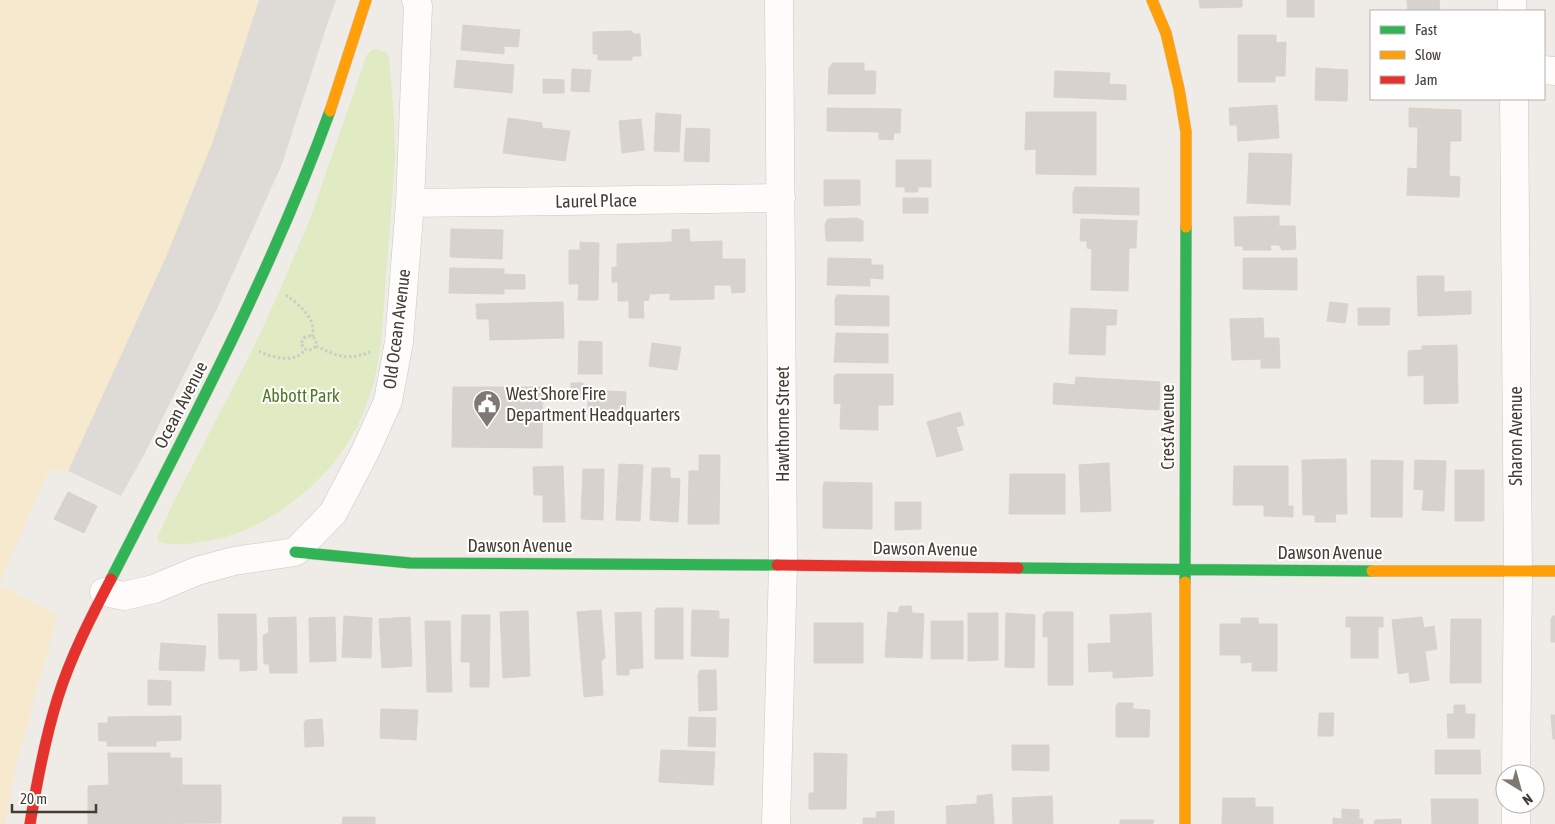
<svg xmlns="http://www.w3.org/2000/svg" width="1555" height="824" font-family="'Asap Condensed',sans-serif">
<rect width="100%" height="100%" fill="#efebe6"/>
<path fill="#e0ebc3" d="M373 49 386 52 389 58 394 114 395 160 381 343C372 417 341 471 278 512 258 525 236 536 212 540 195 543 176 547 159 542L157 538 175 499 253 349 279 292 310 219 363 66 367 55Z"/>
<path fill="#f6e9ce" d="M0 0H259L213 141 166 257 68 471 49 470 0 582Z
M0 585 57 615 15 770 5 824H0Z"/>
<path fill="#dedad6" d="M259 0H336L328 22 282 164 216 311 144 455 121 496 68 471 166 257 213 141Z"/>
<path fill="#d7d2cd" stroke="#d7d2cc" d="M1199 0H1242V7L1200 8Z
M1287 0H1314V17H1287Z
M1407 0H1439L1440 11H1408Z
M463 25 520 30 518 47 504 46V54L461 50Z
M631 31 634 34H640L641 56H632V60H598V54H593V32Z
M1238 35H1276V43L1286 42 1285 76H1275V82H1238Z
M457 60 514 65 512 93 454 87Z
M833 63H864V71H876L875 94H828L829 68Z
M1316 68 1348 70 1347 101 1315 100Z
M572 69 591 70 589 92 571 91Z
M1055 71 1110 73 1109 84 1126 85V100L1054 97Z
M543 79 564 80V93H543Z
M1277 105 1279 138 1238 141 1237 125H1230L1229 108Z
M827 108 901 109 900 133H894L893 140 879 139V132L827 131Z
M1409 108 1461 110V141H1450L1449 176 1460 177 1459 197 1407 195 1408 168 1417 169 1418 127H1409Z
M1026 112H1096V175L1036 174V149L1025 150Z
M656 113 681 115 679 152 654 151Z
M508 118 542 123V128L570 131 565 161 503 153Z
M641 119 644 150 622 153 619 121Z
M686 128 710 129 709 162 684 161Z
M1249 153 1292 154 1290 205 1247 203Z
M896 160H931V187H918V192H905V187H896Z
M824 180H860V205L824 206Z
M1075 187 1139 188V215L1073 213V193Z
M903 198H928V213H903Z
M1279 216V226H1295L1296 249 1282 250 1279 245H1270L1271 250H1243V246H1235L1234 217Z
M857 218 863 221V241H826L825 224 828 219Z
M1081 219 1137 221 1136 248H1129L1128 291 1091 290 1092 249 1087 248V241H1080Z
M451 229 503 230 502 259 450 257Z
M689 229 690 242 722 241V259H745V292L732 293 731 285H714V299L670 300V293L649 294V300L643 301 644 318H629V301H618V282H612V267H617V244L672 242V230Z
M580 242 599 243 598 300H578L579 284H569V250H580Z
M828 258 871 259V265H883V279L870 278V286L827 285Z
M1243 258H1297V290L1243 289Z
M450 268 504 269V274L525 275V289H504V294L449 293Z
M1417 276H1444V292L1471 291V314L1418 316Z
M837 295 889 296V326L835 325V299Z
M563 302 564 338 490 340 489 319H477L476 304Z
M1330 302 1348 304 1345 323 1327 321Z
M1071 308 1117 310 1116 325H1106L1105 355 1069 354Z
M1358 308H1390L1389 325H1358Z
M1263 318 1264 338H1279L1280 368H1261V359L1232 360 1230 319Z
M836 333 888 334V363L834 362Z
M579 341 602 342V374H578Z
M652 343 681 347 677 370 649 366Z
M1457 345 1458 403 1424 404V375L1408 376V351L1422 350V346Z
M836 374H893V405H878V430L840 429 841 403 834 404V376Z
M1076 377 1160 382 1159 410 1053 404 1054 383 1075 385Z
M571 383H583V397H571Z
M453 387H543L542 448 452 447Z
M590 390 626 392 625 415 588 413V398Z
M960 412 964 425 956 427 963 450 937 457 927 422Z
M699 455H720L719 524H688L689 471H699Z
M1346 459 1347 514H1335L1336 522H1315V515H1303L1302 460Z
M1371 460 1403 461 1402 517H1371Z
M1415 460 1446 461 1444 511 1422 510 1424 490 1414 489Z
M1109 463 1111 511 1081 512 1079 465Z
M619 464 643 465 640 521 616 520Z
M563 466 565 522H543V495H534L533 467Z
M1234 466H1288V506H1293V517L1264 516V505H1233Z
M652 468H670V478L680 479 678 522 650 520Z
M583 469H604L603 520 581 519Z
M1455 470H1484V521H1455Z
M1010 474H1065V514H1009Z
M824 482 872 483V529L823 528V487Z
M68 492 97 506 84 533 54 519Z
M895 502H921V529L895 530Z
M900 606H911L912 613 924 614 922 658 885 657 888 612 898 613Z
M658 608H683V659H655V610Z
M601 610 605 658 601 661 603 695 584 697 577 612Z
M692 610 719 611V619H729L728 657 691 656Z
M528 611 530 676 503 678 500 612Z
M641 612 643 668 629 669V675H617L615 613Z
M1046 612H1073V685H1048V637H1043V615Z
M968 613H998V660L968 661Z
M1006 613 1035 615 1034 668 1005 667Z
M1151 613 1153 676 1113 678V671L1089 672 1088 644 1111 643 1110 615Z
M218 614H256L257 670 240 671V659H219Z
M462 615H490L489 687H470V662H461Z
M344 616 372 618 371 658 342 657Z
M1553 616H1555V642H1551V619Z
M296 617 297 673H270L269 664H264L263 636 269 632 268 618Z
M335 617 336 661 310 662 309 618Z
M410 617 412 666 382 668 379 619Z
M1346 617H1383V627H1378V658H1351V627H1346Z
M1422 617 1424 628 1434 626 1437 649 1425 651 1429 680 1410 683 1409 672 1398 674 1392 620Z
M1241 618H1258V624H1277V671H1252V662L1241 663V655H1220V624H1241Z
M1451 619H1481V683H1450Z
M425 621H450L452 692H427Z
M931 621H963V659H931Z
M814 623H863V663H814Z
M161 643 206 646 204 671 159 670Z
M700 670H716L717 710 699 711 698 675Z
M148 680 171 681V705H148Z
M1118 703H1133V709L1150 710 1149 737H1116V706Z
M1454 705H1465V714H1475L1474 738H1448L1447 714H1454Z
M381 709 418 710 416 740 380 738Z
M1319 713H1334L1333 736H1318Z
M1551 715H1555V739H1553Z
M181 716V740L156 741V746H107V741H99L98 723H108V717Z
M689 717 716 718 715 747 688 746Z
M322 719 324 746 305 747 304 723 306 720Z
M1012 745H1049V771L1012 770Z
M661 750 715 752 713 785 659 782Z
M1435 750H1480L1481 774H1435Z
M108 753H170V758H182V785H221V823L88 824V786L109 785Z
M814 753 847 754 846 809H809V793H814Z
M992 794 994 824H947L946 806 977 804V796Z
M1052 796 1053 824H1013L1012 798Z
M1223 798H1255V807H1273V824H1222Z
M1431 799H1478V824H1432Z
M1342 809 1359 810V819H1363V824H1333V818L1342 819Z
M894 811V824H863V818H877L876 812Z
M343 817H375V824H342Z
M1401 819V824H1374L1375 820Z
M1120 820H1154L1153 824H1120Z"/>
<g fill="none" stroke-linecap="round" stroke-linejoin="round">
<defs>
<path id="street" d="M1512 0V11
M1544 70 1555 71
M1514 99 1518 571 1516 774
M410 203 781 198
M104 592 124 596 154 589 197 571 234 561 295 552 333 513 365 452 388 401 399 342 410 203 418 6 416 0
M776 824 783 565 779 0
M1516 824V804"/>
<path id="fast" d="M295 552 410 563 777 565
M1018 568 1372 571
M111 579C190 425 271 273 330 111
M1185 582 1186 227"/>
<path id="slow" d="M1152 0 1166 33 1179 89 1186 132V227
M330 111 366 0
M1372 571H1555
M1185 824V582"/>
<path id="jam" d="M777 565 1018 568
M30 824C37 781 45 738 58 697 71 656 91 617 111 579"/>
</defs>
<use href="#street" stroke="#cbc7c2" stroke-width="29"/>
<use href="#fast" stroke="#d0c9be" stroke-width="12"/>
<use href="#slow" stroke="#d0c9be" stroke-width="12"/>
<use href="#jam" stroke="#d0c9be" stroke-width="12"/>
<path stroke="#cecac5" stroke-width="3" stroke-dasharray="2.5 2.5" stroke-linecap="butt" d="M286 295C298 304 318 319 312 337
M302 343a7 7 0 1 1 14 0a7 7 0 1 1-14 0Z
M316 346C337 356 347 361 370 352
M259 351C273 358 295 364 306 349"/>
<use href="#street" stroke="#fdfcfb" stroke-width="28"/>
<use href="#fast" stroke="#30b455" stroke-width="11"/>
<use href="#slow" stroke="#ff9f0a" stroke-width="11"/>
<use href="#jam" stroke="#e5322d" stroke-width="11"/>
</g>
<defs>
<symbol id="civic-pin" viewBox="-11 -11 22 30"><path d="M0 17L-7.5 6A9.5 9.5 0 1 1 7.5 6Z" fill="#807971" stroke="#fff"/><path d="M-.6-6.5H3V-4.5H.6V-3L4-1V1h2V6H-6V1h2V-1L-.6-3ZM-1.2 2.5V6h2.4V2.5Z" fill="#fff"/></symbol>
</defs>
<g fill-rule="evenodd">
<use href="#civic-pin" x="471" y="388" width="32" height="43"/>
</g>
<g text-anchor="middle" stroke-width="4" stroke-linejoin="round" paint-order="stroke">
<g font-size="18" fill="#453c32" stroke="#fff">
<text transform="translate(596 201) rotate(-1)" y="6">Laurel Place</text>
<text transform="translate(397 329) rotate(-83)" y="6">Old Ocean Avenue</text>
<text transform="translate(181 405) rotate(-63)" y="6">Ocean Avenue</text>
<text transform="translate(783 424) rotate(-90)" y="6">Hawthorne Street</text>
<text transform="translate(1168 427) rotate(-90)" y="6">Crest Avenue</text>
<text transform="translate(1516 436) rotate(-90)" y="6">Sharon Avenue</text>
<text x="520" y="552">Dawson Avenue</text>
<text transform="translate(925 549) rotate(1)" y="6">Dawson Avenue</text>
<text x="1330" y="559">Dawson Avenue</text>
</g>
<g font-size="18" fill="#453c32" stroke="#fff" text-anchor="start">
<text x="506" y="400">West Shore Fire<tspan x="506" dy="21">Department Headquarters</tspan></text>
</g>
<g font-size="18" fill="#4d7a22" stroke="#fff">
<text x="301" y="402">Abbott Park</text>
</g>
</g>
<rect x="1370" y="10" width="175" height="90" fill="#ffffff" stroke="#b5b1ad"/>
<rect x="1380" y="26" width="25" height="8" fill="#30b455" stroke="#b5b1ad"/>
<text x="1415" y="35" font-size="15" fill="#453c32">Fast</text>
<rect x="1380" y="51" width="25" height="8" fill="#ff9f0a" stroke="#b5b1ad"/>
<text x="1415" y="60" font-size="15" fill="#453c32">Slow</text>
<rect x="1380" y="76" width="25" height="8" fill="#e5322d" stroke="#b5b1ad"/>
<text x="1415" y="85" font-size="15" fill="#453c32">Jam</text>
<g transform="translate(1520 789) rotate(143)"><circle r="24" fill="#ffffff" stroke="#b5b1ad"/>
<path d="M0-4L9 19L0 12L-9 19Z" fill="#807971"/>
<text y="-8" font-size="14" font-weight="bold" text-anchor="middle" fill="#453c32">N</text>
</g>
<path d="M12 804v8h84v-8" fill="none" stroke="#453c32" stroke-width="2.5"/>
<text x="20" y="804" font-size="15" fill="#453c32" stroke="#ffffff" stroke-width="4" paint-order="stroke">20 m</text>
</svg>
